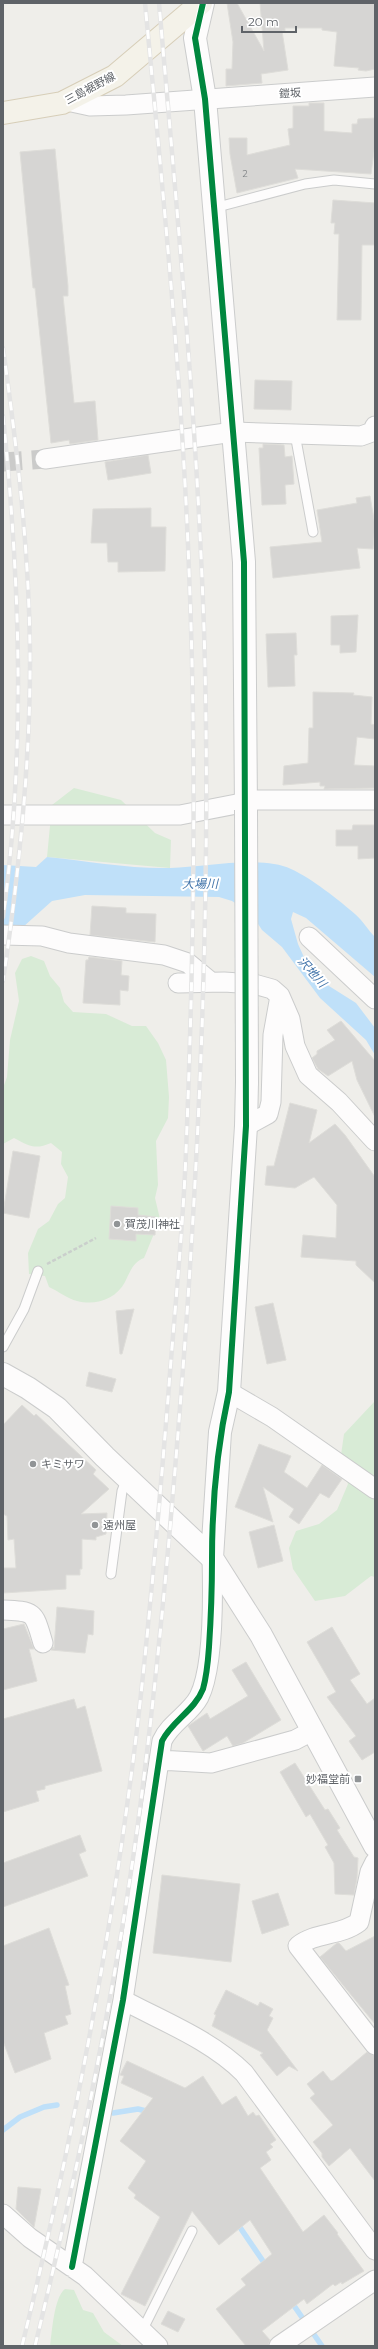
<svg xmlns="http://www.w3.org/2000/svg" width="378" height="2349" font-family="Montserrat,'Noto Sans JP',sans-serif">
<rect width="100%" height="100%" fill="#efeeea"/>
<path fill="#d8ebd6" d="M74 788 121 800 155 833 171 840 170 868 47 857 52 805Z
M31 956 44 961 50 976 60 988 64 1002 73 1012 106 1014 132 1026H146L158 1043 166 1060 169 1097 168 1118 156 1141 158 1185 155 1198 160 1219 144 1258C133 1262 130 1272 125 1282 116 1299 96 1306 77 1301 68 1299 58 1291 49 1287L45 1276 29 1274 28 1253 38 1229 49 1221 58 1204 65 1198 68 1177 61 1164 62 1152 51 1143C35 1150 29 1146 14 1138L3 1144V1088L7 1077 10 1040 19 1001 15 973 22 959Z
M375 1401V1577L371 1576 345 1596 315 1601 293 1569 289 1548 296 1531 319 1524 337 1510 348 1484 340 1462 344 1434Z
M65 2289 74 2290 83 2310 93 2313 104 2332 123 2346H50C52 2332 54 2297 65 2289Z"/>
<path fill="#bfe0f9" d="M47 857C88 861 129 869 171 868 204 867 261 855 291 869 311 878 339 900 355 914 363 921 368 930 375 937V977L306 918 293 912 291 919 298 944 308 966 329 986 356 1003 375 1028V1055L366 1040 320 998 282 947 262 930 251 913 232 901 219 897 85 895 52 901 23 927 3 926V865L36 867Z"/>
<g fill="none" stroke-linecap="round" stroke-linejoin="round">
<path stroke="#bfe0f9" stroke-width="5.5" d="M113 2113 138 2109 150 2112
M3 2130 20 2117 44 2107 57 2105
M237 2223 267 2267
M290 2300 322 2346"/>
</g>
<path fill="#d6d5d3" stroke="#deddd9" d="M227 3H237L264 51 260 3H375V69L366 71 358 70 359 68 334 66 337 32 322 30V28H285V31H282L288 70 261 74 262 83 226 86V69H232L233 42Z
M309 103H324V131L352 133V124H357L358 119 375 118V144L371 174 295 169 298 178 237 193 230 154 229 138H247V155L290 145 288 129 293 128V106H309Z
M55 149 68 286V296H63L74 403 95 401 98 440 70 444 69 440 51 443 35 288H33L20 152Z
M333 200 375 203V245H362L361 320H337L339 234H334L335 223H331Z
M255 380 292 381 291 410 254 409Z
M263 444 284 445 285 457 292 456 294 484 285 485 286 504 262 505 259 448H263Z
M148 455 151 473 108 480 105 462Z
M370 496 375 525 373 549 357 548 360 568 273 578 270 547 322 542 317 510 357 503 356 498Z
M151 508V527H166L165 571 118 572V562H108L107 543H91L93 509Z
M358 615 356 652 340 653V645H331V616Z
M296 633 297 655H294L295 686 268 687 266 634Z
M313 692 354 693 353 695 372 697 371 724 375 725V739L357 737 354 765 375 766V788L324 789 325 786H320V782L283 785 284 766 308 763 309 728H313Z
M353 825H375V858L358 859V846H336V830H352Z
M92 906 126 908V913L156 914 155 942 90 935Z
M89 957 122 961 121 975 129 976 128 991 120 990V1005L83 1003 86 960H88Z
M341 1021 375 1061V1117L357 1080 352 1061 328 1076 318 1069 312 1058 317 1054V1051L335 1040 327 1030Z
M290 1103 317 1110 309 1143 335 1124 345 1135 375 1177V1283L356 1265V1261L301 1257 303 1235 336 1238 337 1205 314 1177 295 1188 265 1185 267 1166H274Z
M13 1151 40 1156 29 1218 3 1213Z
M111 1206 138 1208V1215L156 1217 155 1235 136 1234V1241L109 1239Z
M273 1303 286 1360 267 1364 255 1307Z
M134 1309 122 1354H120L116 1311Z
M89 1372 116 1379 112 1392 86 1386Z
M22 1405 34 1416 36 1414 96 1470 93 1474 109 1489 81 1514 107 1513 106 1534 96 1537V1540L82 1539V1569H80V1575H66V1589L3 1593V1568H16L14 1539 8 1540 7 1516 3 1514V1425Z
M259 1444 291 1456 284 1472 307 1488 322 1465 342 1479 329 1498 320 1493 299 1524 289 1517 294 1509 263 1487 273 1522 235 1507Z
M274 1525 283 1561 258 1568 249 1532Z
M57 1607 94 1611 93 1635 88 1634 85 1653 51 1650 53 1647 54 1649Z
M24 1624 34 1649H29L37 1681 3 1690V1629Z
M332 1627 360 1674 350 1680 367 1704 375 1698V1752L362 1760 349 1741 356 1736 327 1697 336 1692 307 1642Z
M246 1662 281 1720 243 1743 233 1746 227 1736 203 1751 188 1726 207 1713 210 1719 248 1696 232 1670Z
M74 1699 77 1709 85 1706 102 1771 45 1786V1789L36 1791 39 1801 3 1812V1719Z
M295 1763 325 1810 328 1809 340 1828 337 1830 354 1857 358 1858 357 1878 354 1895 335 1894 334 1863 325 1847 328 1845 310 1814 306 1817 280 1772Z
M80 1835 86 1851 79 1854 88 1876 3 1907V1863Z
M162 1875 240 1884 231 1962 153 1953Z
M278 1893 289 1925 262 1934 252 1901Z
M49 1928 69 1985 65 1986 71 2014 65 2016 68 2024 44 2033 51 2059 15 2073 3 2041V1946Z
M375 1936V2024L320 1957 337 1943H339L346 1951Z
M226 1990 258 2006 260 2002 273 2009 269 2016 273 2018 267 2030 298 2071 289 2066 277 2076 260 2055 263 2053 212 2026 216 2015 214 2014Z
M367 2052 375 2056V2181L350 2148 329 2166 322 2157V2153L313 2142 333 2125 310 2098 315 2094 307 2084 323 2071 331 2081 334 2080Z
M127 2061 185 2088 203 2076 222 2105 236 2096 248 2116 253 2112 256 2116 259 2115 276 2140 270 2144 273 2147 266 2152 271 2160 260 2168 303 2232 324 2215 338 2233 337 2234 364 2271 342 2284 341 2282 335 2286 333 2284 307 2304 304 2299 262 2331 270 2340 268 2346H246L216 2309 246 2285 241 2279 272 2254 250 2220 219 2245 192 2211 145 2306 121 2294 160 2217 134 2198 136 2195 128 2188 146 2161 120 2141 153 2098 121 2083 124 2076 120 2075Z
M18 2187 41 2189 34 2227 16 2209Z
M168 2311 185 2319 178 2332 161 2324Z"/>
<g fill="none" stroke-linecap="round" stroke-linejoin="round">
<path stroke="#cbcbca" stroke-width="19" stroke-dasharray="19 10" stroke-linecap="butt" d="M3 462 45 459"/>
<defs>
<path id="service" d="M214 208 305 184 334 180 375 184
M295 434 313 532
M3 1347 24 1309 38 1271
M111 1574 122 1491 127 1478
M142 2331 192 2231"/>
<path id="minor" d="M67 101 90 106 126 105 375 87
M45 459 233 432 361 436 372 432 375 426
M3 815H180L257 800H375
M3 935 42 936 69 943 164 955 188 963 211 982
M309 937 375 999
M178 983 224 982 254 984 272 989 280 996 290 1019 295 1046 308 1075 339 1102 375 1141
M246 1126 268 1114 271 1102 273 1035 280 996
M229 1392 272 1417 375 1489
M3 1610C36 1611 34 1613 43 1643
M159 1760 211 1763 295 1740 312 1731
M375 1862 370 1872 359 1922C341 1936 315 1932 298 1946L375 2045
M123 2000C164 2022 211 2040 244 2073L375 2250
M3 2214 30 2238 85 2276 158 2346
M72 2267 123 2000 162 1741C170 1723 190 1714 199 1697 214 1667 213 1593 212 1558
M279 2346 375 2280"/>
<path id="tertiary" d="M203 3 195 38 205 99 244 562 246 810
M3 1374 28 1388 57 1408 105 1457 212 1558 261 1635 375 1846
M212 1558 220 1432 229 1392 246 1126 247 1082"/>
<path id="primary" d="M3 113 62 103 115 76 201 3"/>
</defs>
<use href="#service" stroke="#cbcccc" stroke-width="11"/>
<use href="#minor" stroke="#cbcccc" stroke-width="21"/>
<use href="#tertiary" stroke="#cbcccc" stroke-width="24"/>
<use href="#primary" stroke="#d7ceb8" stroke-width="24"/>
<path stroke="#cacfcc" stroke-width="2.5" stroke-dasharray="4 2" stroke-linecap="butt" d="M47 1264 96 1238"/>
<use href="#service" stroke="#fdfcfc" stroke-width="9"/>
<use href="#minor" stroke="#fdfcfc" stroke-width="19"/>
<use href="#tertiary" stroke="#fdfcfc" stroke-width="22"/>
<use href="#primary" stroke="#f4f2e9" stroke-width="22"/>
<defs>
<path id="rail" d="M3 348C17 448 29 549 30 650 31 761 19 872 3 981
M3 416C20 583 26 750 3 917
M22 2346C72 2143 112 1937 137 1729 150 1619 159 1509 168 1399 174 1316 183 1233 186 1151 194 957 197 763 189 570 182 381 163 192 145 3
M35 2346C77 2173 114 1999 138 1823 160 1659 174 1493 186 1328 202 1096 211 862 204 629 197 420 177 211 159 3"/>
</defs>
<use href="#rail" stroke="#e4e4e4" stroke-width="4.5"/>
<use href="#rail" stroke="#fff" stroke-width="3" stroke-dasharray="9" stroke-linecap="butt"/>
<defs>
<path id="tertiary-bridge" d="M246 810 247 1082"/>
</defs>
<use href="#tertiary-bridge" stroke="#cbcccc" stroke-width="24" stroke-linecap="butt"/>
<use href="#tertiary-bridge" stroke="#fdfcfc" stroke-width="22"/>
<defs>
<path id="cycleway" d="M72 2267 123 2000 162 1741C172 1721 195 1710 203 1689 207 1675 208 1661 209 1647 211 1617 212 1588 212 1559 212 1503 217 1447 229 1392L246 1126 244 562 205 99 195 38 203 3"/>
</defs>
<use href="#cycleway" stroke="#fff" stroke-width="8"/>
<use href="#cycleway" stroke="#00873e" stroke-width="6"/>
</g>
<g fill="#919496" stroke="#fff" stroke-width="1.5">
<circle cx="117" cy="1224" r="4"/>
<circle cx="33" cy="1464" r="4"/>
<circle cx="95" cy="1525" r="4"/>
<rect x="354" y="1775" width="8" height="8" rx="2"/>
</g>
<g text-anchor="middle" stroke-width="4" stroke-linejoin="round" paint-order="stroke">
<g font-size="9" fill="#7e8184">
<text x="245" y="177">2</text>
</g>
<g font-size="11" fill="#5f6368" stroke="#fff">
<text transform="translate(90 88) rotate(-28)" y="4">三島裾野線</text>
<text transform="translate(290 93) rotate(-4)" y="4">鎧坂</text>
</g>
<g font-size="11" fill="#5f6368" stroke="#fff" text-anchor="start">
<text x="125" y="1228">賀茂川神社</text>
<text x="41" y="1468">キミサワ</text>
<text x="103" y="1529">遠州屋</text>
<text x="350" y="1783" text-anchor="end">妙福堂前</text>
</g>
<g font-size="12" font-style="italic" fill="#4174aa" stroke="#fff">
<text x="200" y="888">大場川</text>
<text transform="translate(312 972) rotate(48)" y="4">沢地川</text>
</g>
</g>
<rect width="378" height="2349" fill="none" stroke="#5f6368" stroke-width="8"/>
<path d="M242 26v6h54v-6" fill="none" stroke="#5f6368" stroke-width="2"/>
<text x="248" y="26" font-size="12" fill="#5f6368" stroke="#ffffff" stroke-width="3" paint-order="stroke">20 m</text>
</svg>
